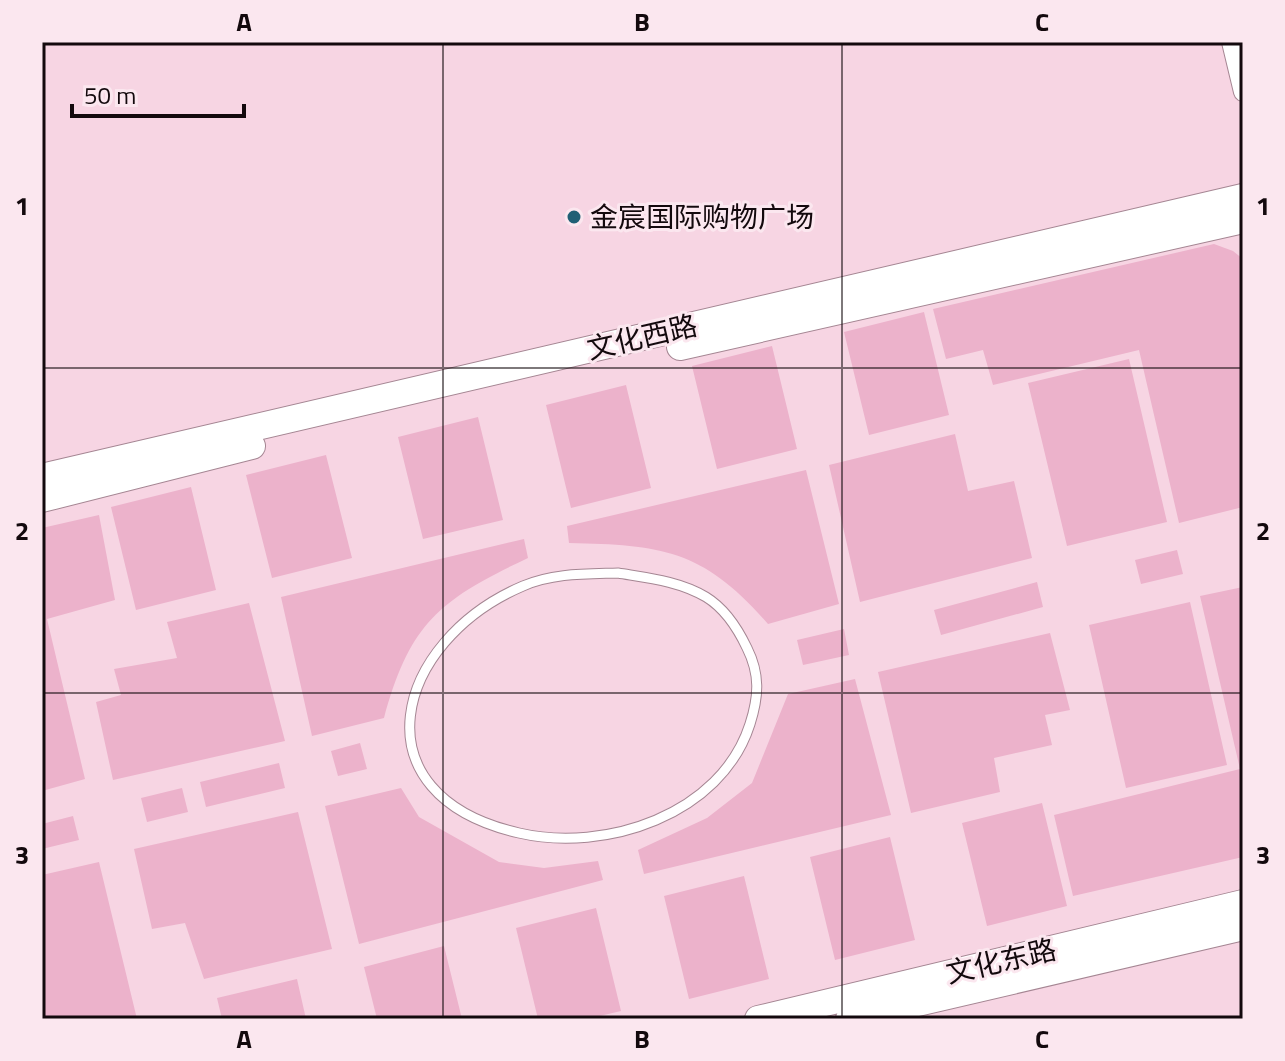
<svg xmlns="http://www.w3.org/2000/svg" width="1285" height="1061" font-family="'Titillium Web','Noto Sans SC',sans-serif">
<rect width="100%" height="100%" fill="#f7d5e3"/>
<path fill="#ecb2cb" d="M1214 244 1233 251 1243 259V507L1179 523 1139 350 993 385 983 350 946 359 933 309Z
M924 312 949 415 869 435 844 332Z
M772 346 797 449 717 469 692 366Z
M1129 359 1167 522 1067 546 1028 383Z
M626 385 651 488 571 508 546 405Z
M478 417 503 520 423 539 398 437Z
M955 434 968 491 1014 481 1032 558 860 602 829 465Z
M326 455 352 558 272 578 246 475Z
M806 470 839 604 768 624C704 550 663 545 569 543L567 526Z
M191 487 216 590 136 610 111 507Z
M99 515 115 600 47 619 85 779 42 791V528Z
M524 539 528 558C441 599 410 622 384 718L312 736 281 597Z
M1177 550 1183 574 1141 584 1135 560Z
M1037 582 1043 607 941 635 934 610Z
M1243 587V857L1073 896 1054 815 1240 769 1200 596Z
M1190 602 1227 765 1126 788 1089 625Z
M249 603 285 741 113 780 96 702 121 695 114 669 177 658 167 622Z
M844 629 849 655 803 665 797 640Z
M1050 633 1070 710 1045 715 1052 745 994 758 1000 792 911 813 878 672Z
M855 679 891 815 644 874 638 850 707 818 752 783 788 694Z
M360 743 367 769 338 776 331 751Z
M279 763 285 788 206 807 200 782Z
M182 788 188 812 147 822 141 798Z
M401 788 419 817 499 862 544 868 598 861 603 880 359 944 325 806Z
M1042 803 1067 906 987 926 962 823Z
M298 812 332 949 204 979 185 923 152 929 134 849Z
M73 816 79 840 42 849V824Z
M890 837 915 940 835 960 810 857Z
M99 862 137 1019H42V875Z
M744 876 769 979 689 999 664 896Z
M596 908 621 1011 587 1019H538L516 928Z
M444 946 462 1019H377L364 967Z
M297 979 306 1019H222L217 998Z"/>
<g fill="none" stroke-linecap="round" stroke-linejoin="round">
<defs>
<path id="lane" d="M618 573C648 578 679 581 706 597 724 608 738 629 747 648 760 674 759 696 750 724 721 815 605 853 519 833 353 795 394 641 523 586 553 573 586 574 618 573Z"/>
<path id="street" d="M1231 42 1243 92"/>
<path id="secondary" d="M680 347 1243 220
M42 477 1243 197
M42 499 252 446
M758 1019 1243 903
M849 1019 1243 927"/>
</defs>
<use href="#lane" stroke="#a58693" stroke-width="11"/>
<use href="#street" stroke="#a58693" stroke-width="20"/>
<use href="#secondary" stroke="#a58693" stroke-width="28"/>
<use href="#lane" stroke="#fff" stroke-width="9"/>
<use href="#street" stroke="#fff" stroke-width="18"/>
<use href="#secondary" stroke="#fff" stroke-width="26"/>
</g>
<path fill="none" stroke="#13090d" stroke-width="2" stroke-opacity="0.55" d="M443 42V1019M842 42V1019M42 368H1243M42 693H1243"/>
<circle fill="#205f75" stroke="#fbe7ef" stroke-width="3" cx="574" cy="217" r="8"/>
<g text-anchor="middle" stroke-width="6" stroke-linejoin="round" paint-order="stroke">
<g font-size="28" fill="#13090d" stroke="#fbe7ef" text-anchor="start">
<text x="590" y="227">金宸国际购物广场</text>
</g>
<g font-size="28" fill="#13090d" stroke="#fbe7ef">
<text transform="translate(642 337) rotate(-13)" y="10">文化西路</text>
<text transform="translate(1001 961) rotate(-13)" y="10">文化东路</text>
</g>
</g>
<rect width="1285" height="1061" fill="none" stroke="#fbe7ef" stroke-width="88"/>
<path d="M72 104v12h172v-12" fill="none" stroke="#13090d" stroke-width="4"/>
<text x="84" y="104" font-size="24" fill="#13090d" stroke="#fbe7ef" stroke-width="6" paint-order="stroke">50 m</text>
<rect x="44" y="44" width="1197" height="973" fill="none" stroke="#13090d" stroke-width="3"/>
<g font-size="26" text-anchor="middle" font-weight="bold" fill="#13090d">
<text x="244" y="31">A</text>
<text x="642" y="31">B</text>
<text x="1042" y="31">C</text>
<text x="22" y="215">1</text>
<text x="1263" y="215">1</text>
<text x="22" y="540">2</text>
<text x="1263" y="540">2</text>
<text x="22" y="864">3</text>
<text x="1263" y="864">3</text>
<text x="244" y="1048">A</text>
<text x="642" y="1048">B</text>
<text x="1042" y="1048">C</text>
</g>
</svg>
